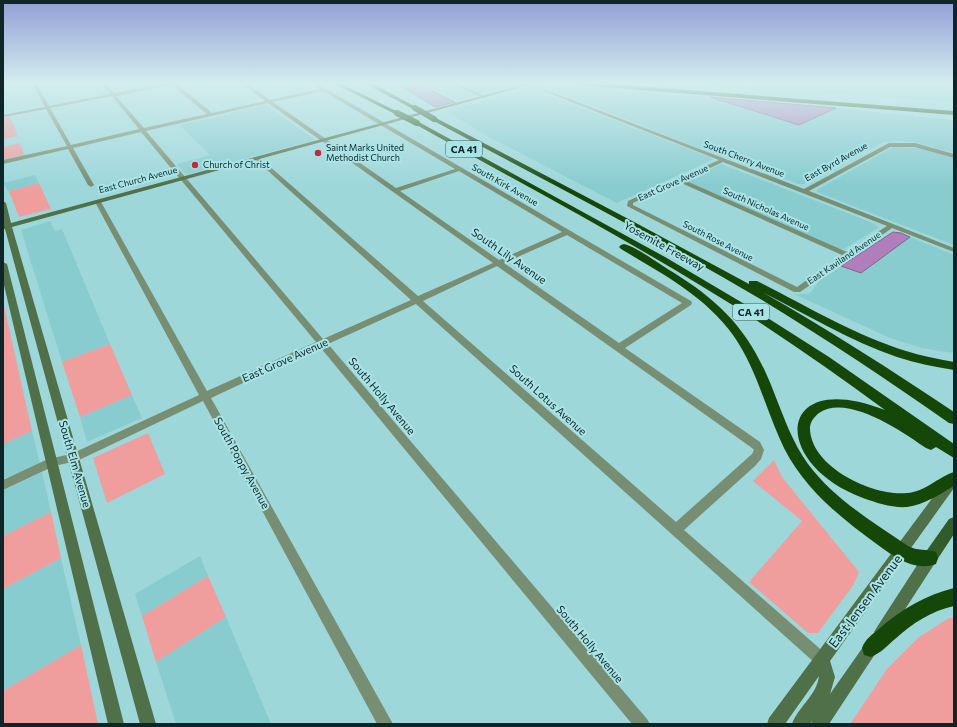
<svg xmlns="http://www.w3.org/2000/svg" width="957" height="727" font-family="Commissioner,sans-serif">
<rect width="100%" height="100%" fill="#9dd7da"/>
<path fill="#88ccd0" d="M421 83H485L516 85 458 100Z
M671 83H729L748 87 756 86 757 83H868L883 85 890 83H954V102Z
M544 87 710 97 799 125 836 108 954 120V153L914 142 897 141 883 142 804 184H799L694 146Z
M532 88 670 142 714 159 617 203 483 134 447 111Z
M266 105 315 140 188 174 184 173 177 164 210 155 179 125Z
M893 147 920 148 954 158V245L817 192V190Z
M721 164 875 224 878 228 844 249H840L686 181Z
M35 175 39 183 8 191 3 183Z
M50 221 55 231 62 229 110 344 62 362 21 230Z
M910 237 954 255V353L922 348 890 338 794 294H807L811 292 819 281 841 266 861 273Z
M132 395 142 418 87 442 80 417Z
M32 431 40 464 3 479V444Z
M42 472 51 512 3 536V490Z
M200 556 208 576 142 616 135 594Z
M61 558 81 645 3 691V589Z
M226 617 271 724H176L156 662Z"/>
<path fill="#ef9e9d" d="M10 117 18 136 3 139V118Z
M20 143 24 155 3 160V147Z
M39 183 51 209 19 217 9 191Z
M3 301 32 431 3 444Z
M110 344 132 395 80 417 62 362Z
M148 433 165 474 107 503 93 458Z
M774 460 782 477 859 572 854 584 818 633H808L749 582 802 521 753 481Z
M51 512 61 558 3 589V536Z
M208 576 226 617 156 662 142 616Z
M949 618H954V724H850L887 669 919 637Z
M81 645 98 724H3V691Z"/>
<path fill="#b17ebc" stroke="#80648f" d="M396 83H416L455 102 435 107Z
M710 97 836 108 799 125Z
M893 232 901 233 910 237 861 273 841 266Z"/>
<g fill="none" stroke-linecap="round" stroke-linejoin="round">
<path fill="#788e73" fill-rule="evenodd" d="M32 83H36L49 106 110 94 101 83H105L114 93 168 83H176L212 113 265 101 241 83H246L270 100 320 89 311 83H316L691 301 692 303 691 305 625 348 760 442 764 450 761 459 755 466 684 530 826 654 828 659 826 664 821 666 816 664 416 304 328 344 647 719 650 724H632L320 347 211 398 393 724H377L203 401 77 461 54 466 3 490V480L48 459 71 454 199 395 95 202 96 201 101 202 207 391 316 342 141 132 73 148 94 185 91 187 88 185 68 149 3 164V160L67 146 46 109 3 117V115L45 107ZM172 85 207 114 144 128 116 96ZM323 91 455 169 396 188 273 102ZM112 96 139 129 71 145 50 108ZM268 103 493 263 418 296 260 158H256V160L411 300 323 339 146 131ZM459 171 562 232 499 260 400 191ZM567 235 682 303 619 343 504 263ZM497 266 752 448 754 450 752 454 676 522 423 301Z
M451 83H456L487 97 483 98Z
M528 83 804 189 889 143H915L954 154V158L915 147H890L809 191 954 248V252L892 228 800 292H794L627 206 628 201 719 160 528 85ZM723 162 887 226 847 252 684 180ZM679 182 842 255 797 287 633 205V203Z"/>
<path fill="#4f7048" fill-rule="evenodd" d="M529 83H536L12 227 156 724H140L5 229H3V201L6 203 11 223Z
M3 262 7 264 124 724H108L3 281Z
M952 476H954V488L830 661 835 677 830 694 868 640 873 637 878 640 881 645 829 724H811L812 721 810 724H792C798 707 817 695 819 676L785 724H767L769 718 948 477Z
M930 551 935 553 937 558 935 563 887 637 882 640 877 637 874 632 877 627 925 553Z"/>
<path fill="#315b29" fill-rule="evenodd" d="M954 517V534L935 563 930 565 925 563 923 558 925 553 949 519Z"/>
<path fill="#154808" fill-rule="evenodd" d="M333 83H340L400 113 395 114Z
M364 83H371L418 108 413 109Z
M575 83H598L954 111V115L578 85Z
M432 118H436L636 223 749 284V281H757C805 305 854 335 906 351 922 356 938 359 954 362V370C935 367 916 363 897 357 850 341 806 314 762 292 828 329 891 370 954 412V424L949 423C888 380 826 339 762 300 654 236 542 179 432 120Z
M417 121 665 257 763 315 829 357 954 444V458L936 447 931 450 926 448C903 432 847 393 819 413 814 417 810 422 810 428 810 467 874 497 907 493 925 492 938 477 954 472V486C940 494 924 505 907 507 892 508 877 503 863 498 770 464 775 367 885 410 843 379 800 349 756 320 646 249 529 188 415 124L414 123Z
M624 244C637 247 659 264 671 271 723 303 751 333 773 390 783 415 792 442 808 464 834 499 873 522 908 546 917 551 927 549 936 552L938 558 936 564C914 572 895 557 878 545 837 515 799 485 779 437 764 403 755 366 733 335 705 296 661 273 621 249L619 247 621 245Z
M954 588V606C931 611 913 623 895 639 888 645 881 653 871 657L864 655 862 648C865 639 873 634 880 628 902 609 926 595 954 588Z"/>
<path stroke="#154808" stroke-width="6" d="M415 108 434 119
M397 113 417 123"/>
</g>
<linearGradient id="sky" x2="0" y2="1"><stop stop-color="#929ed6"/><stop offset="0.45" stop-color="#d3edee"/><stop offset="1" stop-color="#d3edee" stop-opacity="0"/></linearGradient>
<rect width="957" height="185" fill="url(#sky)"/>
<g fill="#be2e3e" stroke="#aae4e7" stroke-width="1.5">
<circle cx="318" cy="153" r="4"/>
<circle cx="195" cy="165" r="4"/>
</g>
<g text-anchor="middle" stroke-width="4" stroke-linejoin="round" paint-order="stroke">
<g font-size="9" fill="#0e2627" stroke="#aae4e7" text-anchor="start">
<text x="326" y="151">Saint Marks United<tspan x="326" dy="10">Methodist Church</tspan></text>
<text x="203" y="168">Church of Christ</text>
</g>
<g font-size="9" fill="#0e2627" stroke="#aae4e7">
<text transform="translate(744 159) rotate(21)" y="3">South Cherry Avenue</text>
<text transform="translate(836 162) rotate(-29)" y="3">East Byrd Avenue</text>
<text transform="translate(138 180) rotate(-15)" y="3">East Church Avenue</text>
<text transform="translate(673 183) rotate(-24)" y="3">East Grove Avenue</text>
<text transform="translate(505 185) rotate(30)" y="3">South Kirk Avenue</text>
<text transform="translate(766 209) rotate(24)" y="3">South Nicholas Avenue</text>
<text transform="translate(718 241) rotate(27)" y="3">South Rose Avenue</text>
<text transform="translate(844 258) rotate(-34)" y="3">East Kaviland Avenue</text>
</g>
<g fill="#aae4e7" stroke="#3d5f61" stroke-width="1">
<rect x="446" y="141" width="36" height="16" rx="3"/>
<rect x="733" y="304" width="36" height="16" rx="3"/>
</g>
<g font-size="10" font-weight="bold" fill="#0e2627">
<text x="464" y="153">CA 41</text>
<text x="751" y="316">CA 41</text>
</g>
<g font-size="11" fill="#0e2627" stroke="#aae4e7">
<text transform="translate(664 246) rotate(29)" y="4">Yosemite Freeway</text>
<text transform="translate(509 256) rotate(35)" y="4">South Lily Avenue</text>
<text transform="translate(285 360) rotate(-24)" y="4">East Grove Avenue</text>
<text transform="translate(382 396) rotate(50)" y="4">South Holly Avenue</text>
<text transform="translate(548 400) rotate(42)" y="4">South Lotus Avenue</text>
<text transform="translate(242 463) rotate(61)" y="4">South Poppy Avenue</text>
<text transform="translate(75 464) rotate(74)" y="4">South Elm Avenue</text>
<text transform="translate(590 644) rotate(50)" y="4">South Holly Avenue</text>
</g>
<g font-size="13" fill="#0e2627" stroke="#aae4e7">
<text transform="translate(865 601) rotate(-53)" y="5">East Jensen Avenue</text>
</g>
</g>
<rect width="957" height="727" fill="none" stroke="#0e2627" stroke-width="8"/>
</svg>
